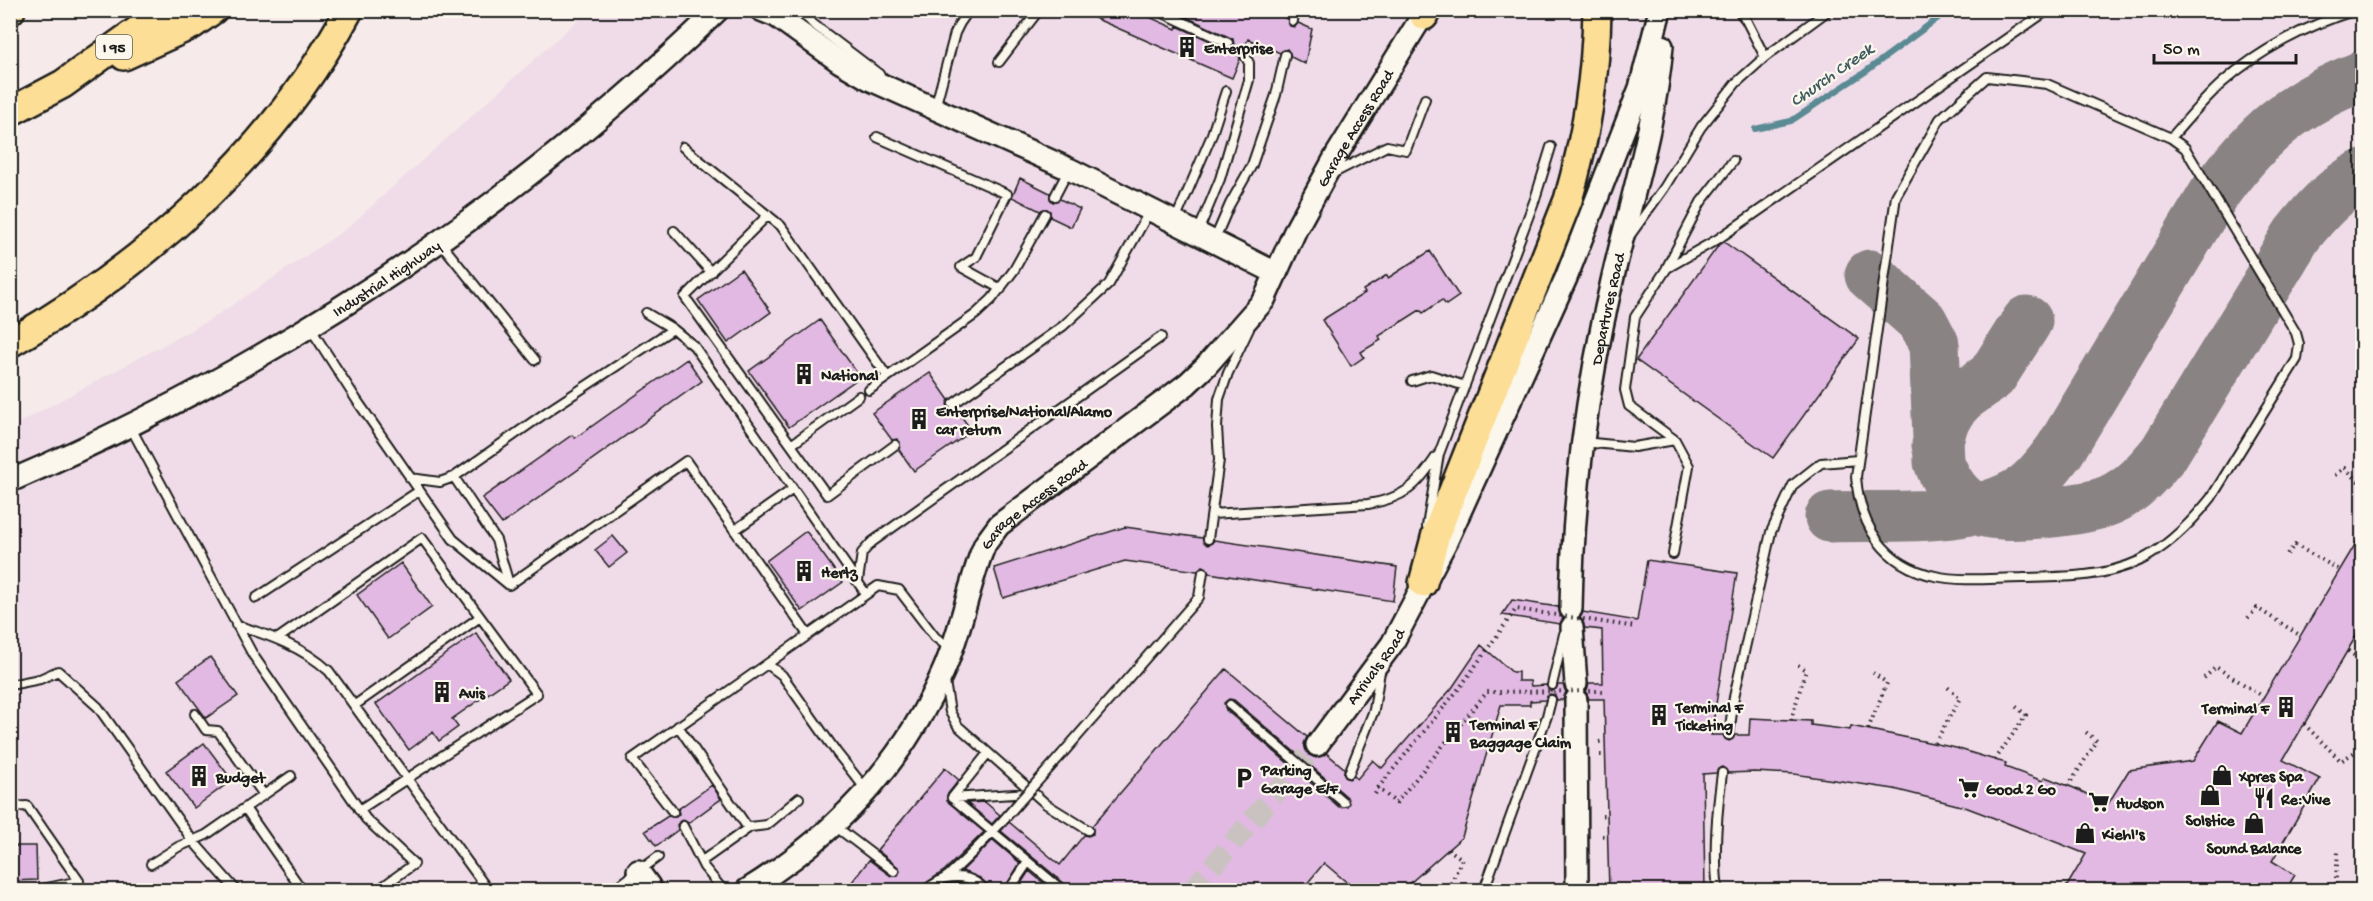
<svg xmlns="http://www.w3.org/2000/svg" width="2373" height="901" font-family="'Gochi Hand',sans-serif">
<rect width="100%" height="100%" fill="#f6ebea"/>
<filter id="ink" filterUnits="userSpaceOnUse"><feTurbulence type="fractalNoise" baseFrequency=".0167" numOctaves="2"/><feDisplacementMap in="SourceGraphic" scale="12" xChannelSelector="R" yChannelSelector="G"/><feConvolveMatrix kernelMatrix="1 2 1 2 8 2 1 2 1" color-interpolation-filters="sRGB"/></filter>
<g filter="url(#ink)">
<path fill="#f0dce8" d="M588 11H2362V890H11V427L213 318 346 229Z"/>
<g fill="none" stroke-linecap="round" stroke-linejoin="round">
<path stroke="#5a8a93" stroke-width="6" d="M1755 129 1791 121 1865 72 1949 10"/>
<path stroke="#898483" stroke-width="51" d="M1870 275 1922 321 1934 344 1939 462C1946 482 1958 501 1979 510 2004 520 2085 511 2110 500 2133 490 2148 472 2164 453L2297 235C2316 211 2335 190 2362 175
M1937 445 1943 423 1951 409 1961 398 1992 376 2027 321
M1830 517C1889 515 1973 523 2023 490 2038 480 2049 464 2060 450L2214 194C2256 135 2294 102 2362 76"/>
</g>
<path fill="#e1b9e2" stroke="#1c1c1c" stroke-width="1.5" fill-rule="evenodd" d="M1076 10H1134L1176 29 1177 26 1228 49 1234 45 1233 39 1182 15 1183 10H1269L1287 19 1290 26 1295 27 1298 23 1312 29 1305 64 1291 57 1290 53 1287 49 1280 53 1248 39 1245 47 1238 49 1240 59 1232 78Z
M1020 178 1050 193V199L1053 202 1060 199 1080 209 1071 227 1050 217V211L1047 209 1040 211 1012 197Z
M1724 242 1859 339 1773 458 1636 360 1718 246Z
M1430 251 1459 296 1446 305 1442 300 1423 313 1420 310 1379 336 1381 340 1361 352 1364 357 1351 366 1322 320 1365 293 1363 290 1387 275 1388 278Z
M741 269 771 312 728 343 698 300Z
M820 320 860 377 789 427 749 371Z
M687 359 702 381 502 524 482 498 572 435 575 438Z
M930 373 949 400 947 404 949 408 956 409 972 431 914 471 899 450 900 442 897 439 892 440 872 413Z
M1125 527 1202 538 1207 545 1211 544 1214 540 1397 567 1393 601 1209 573 1207 568 1203 566 1197 571 1125 561 1003 598 994 568Z
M806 531 843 582 802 611 766 561Z
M2362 533V626L2283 760 2320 779 2272 861 2295 875 2285 891H2064L2086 854 2002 821 1965 807 1894 789 1794 774 1754 772 1728 773 1722 767 1718 769 1716 773 1703 774 1705 891H1609L1604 699H1589L1586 692 1589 683H1603L1602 630 1585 628 1580 618 1583 612 1637 621 1647 560 1737 573 1711 735H1723L1725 739 1729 741 1733 739 1735 735H1749L1750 718 1811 721V725L1850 730 1851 726 1956 748 1995 760 2006 763 2005 767 2043 781 2045 777 2074 788 2108 804 2129 770 2193 761 2218 721 2242 733Z
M613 536 627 553 609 567 595 550Z
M401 563 432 607 388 639 357 595Z
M1512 600 1558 607 1563 619 1560 624 1502 615Z
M476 633 509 679 452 719 458 727 439 741 433 732 409 750 376 704Z
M1481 645 1512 672H1518V681H1530L1531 686 1546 685 1551 691 1556 689 1558 685H1563L1566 692 1563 700H1557L1555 695 1550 694 1545 700 1530 701V705H1501L1462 837 1401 891H1357L1324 863 1301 891H1068L1066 885 1001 831 1009 822 1060 865 1084 835 1088 836 1093 834 1092 826 1226 669 1307 737 1304 744 1309 755 1316 758 1326 753 1344 768 1345 777 1349 779 1354 776 1357 779 1373 760 1382 768 1452 688ZM1229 699 1234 700 1347 797 1349 803 1347 806 1339 807 1226 710 1224 703Z
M210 657 238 696 206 718 178 680Z
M204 743 232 780 194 808 166 771Z
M945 768 959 780 947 795V801L984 832 945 870 922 886 920 891H845L869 860 891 876 898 875 900 871 898 867 877 850Z
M712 785 721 799 688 823 684 820 680 821 677 825 678 830 656 846 645 831 668 816 676 817 679 814 678 809Z
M985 802 1000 815 992 824 967 803Z
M993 840 1020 863 1003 891H991L989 886 980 878 962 871Z
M10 846H36L37 880 10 881Z
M1029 871 1053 891H1016Z
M957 883 969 886 977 891H935L947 884Z"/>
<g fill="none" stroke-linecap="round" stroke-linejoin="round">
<path stroke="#cac2c1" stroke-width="21" stroke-dasharray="21 10" stroke-linecap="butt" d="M1192 890 1317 745"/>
<defs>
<path id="lane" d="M800 10 813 24 879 74
M1157 10 1228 43
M1738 10 1746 20 1765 57
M1293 21 1294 10
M999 62 1039 10
M1987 77 2047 84 2171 138 2185 148 2296 333 2299 344 2297 359 2211 498C2191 523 2168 547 2139 561 2102 578 2061 577 2022 578 1994 578 1962 582 1935 576 1883 565 1860 525 1856 477L1896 196 1940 119Z
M935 108 955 33 960 23 969 10
M877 137 1007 194 976 257 961 267 1001 289
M2171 138C2187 120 2203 100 2222 83 2259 50 2308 25 2356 10
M683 147 781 226 887 376
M1332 174 1387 146 1406 150 1425 99
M1055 196 1068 171
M768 215 685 297 827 495 895 445
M1175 221 1211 137 1226 91
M674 231 711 272
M1198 232 1220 179 1249 80V63L1243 52
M1631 234 1664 188 1701 127 1736 83 1765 57 1829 10
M1214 241 1230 204 1252 165 1276 95 1285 55
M440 242 535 360
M1667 267 1701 202 1733 161
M646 313 673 329 694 346 866 594
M311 329 356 399 453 539 509 585
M1412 381 1431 375 1465 386
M869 390 976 314 992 299 1014 270 1045 214
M953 404 1063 326 1109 284 1149 212
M131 428 253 655 366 819 414 864 378 890
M1583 442 1634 447 1675 440
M791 445 859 396
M454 477 496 540 509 584
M410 478 440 482 454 477 551 409 673 329
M1212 514 1368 504C1404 498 1416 487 1436 457
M1427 526 1439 454 1535 199 1551 147
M735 530 793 489
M1208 539 1219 460 1217 427 1219 399 1228 373 1249 329
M1673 554 1689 466 1675 440 1629 406 1625 390 1635 317 1667 268 1718 239 2048 10
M858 581 862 553 872 542 1161 337
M509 585 686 461 808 635
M256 598 419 491
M236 625C269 635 303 647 329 671L488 890
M277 639 422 538 537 694 359 810
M767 664 782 675 837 753 865 788
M945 682 950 712 958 726 1046 804 1088 830
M10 685 40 679 58 671 98 707 193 841 236 890
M1552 685 1564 634
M355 705 480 617
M1230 705 1327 788
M195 714 206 730 218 731 264 795
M678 726 748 828
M1729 735 1734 697 1771 532 1793 485 1821 463 1858 460
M1062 754 1199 597 1203 572
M1349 773 1374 710 1380 671
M952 798 1062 890
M952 798 1028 793
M952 798 988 753
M10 807 27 806 79 881 38 890
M245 808 302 890
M673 812 632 759 878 586 899 590 935 637 951 649
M683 826 704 867 723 890
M835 826 894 871
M702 861 750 827 767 825 799 798
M151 864 178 847 206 835 291 776
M946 878C963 875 973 878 985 890
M613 890 658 857
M926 890C933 883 942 881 949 875 974 852 998 827 1020 801
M1009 890 1028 862
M1484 890 1547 716 1551 700
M1718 890C1713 852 1717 811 1722 773"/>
<g id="secondary">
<path d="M761 10 776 16 840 62 871 80 1069 169 1276 273"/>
<path id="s1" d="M10 481C275 367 511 211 718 10"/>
<path id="s2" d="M1571 609C1573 495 1586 393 1612 281 1630 202 1655 127 1662 46"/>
<path d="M1572 627 1576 684"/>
<path d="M1576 700 1577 890"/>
<path id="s3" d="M1317 745 1392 644 1447 540 1566 278 1640 88 1660 10"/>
<path d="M638 871 649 886 648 890"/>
<path id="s4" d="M747 890C833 837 902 766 943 672 960 634 967 593 981 554L985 544 999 525 1187 384 1206 366 1264 300 1296 229 1337 154 1426 10"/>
</g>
<path id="highway" d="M10 11 11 10
M1424 16 1428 10
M124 56 192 25 213 10
M10 112 63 84 166 10
M10 343C148 264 274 151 349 10
M1423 583 1436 534 1568 200C1586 138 1596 76 1597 10"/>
</defs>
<use href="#lane" stroke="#1c1c1c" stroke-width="12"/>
<use href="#secondary" stroke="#1c1c1c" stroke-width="26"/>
<use href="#highway" stroke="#1c1c1c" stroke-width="32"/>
<path stroke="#1c1c1c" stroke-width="4" stroke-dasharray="1.5 4.5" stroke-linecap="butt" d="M2335 475 2345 468 2362 485
M2287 554 2295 545 2340 570
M2248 618 2257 608 2301 636
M2348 651 2362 661
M2204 678 2216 667 2264 697
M1791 720 1806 670 1795 663
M2304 724 2341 761 2355 752
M1868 729 1887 683 1873 673
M1599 742 1605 741
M1935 743 1960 698 1945 685
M1600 755H1605
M1995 760 2026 715 2015 706
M2068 786 2097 741 2083 730
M1602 816H1607
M1602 836H1607
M1448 849 1462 859 1448 890
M2335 890 2338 852"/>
<use href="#lane" stroke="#fbf7ec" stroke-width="8"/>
<use href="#secondary" stroke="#fbf7ec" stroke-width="21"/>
<use href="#highway" stroke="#fcde96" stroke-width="27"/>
<defs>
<path id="lane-bridge" d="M1327 788 1343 802
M1020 801 1062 754"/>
</defs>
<use href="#lane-bridge" stroke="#1c1c1c" stroke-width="12" stroke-linecap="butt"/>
<path stroke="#1c1c1c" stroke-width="4" stroke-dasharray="1.5 4.5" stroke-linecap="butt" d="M1378 788 1461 686 1516 609 1636 627
M1375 794 1378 788 1396 803 1487 692 1603 691"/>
<use href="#lane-bridge" stroke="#fbf7ec" stroke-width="8"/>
</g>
</g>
<defs>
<symbol id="building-bare" viewBox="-9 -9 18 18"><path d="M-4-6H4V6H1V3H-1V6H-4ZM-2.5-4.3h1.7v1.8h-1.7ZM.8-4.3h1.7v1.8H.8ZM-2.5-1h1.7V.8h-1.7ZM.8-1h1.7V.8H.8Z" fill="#1c1c1c" stroke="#fbf7ec" stroke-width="2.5" paint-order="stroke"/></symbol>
<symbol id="shop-bare" viewBox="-9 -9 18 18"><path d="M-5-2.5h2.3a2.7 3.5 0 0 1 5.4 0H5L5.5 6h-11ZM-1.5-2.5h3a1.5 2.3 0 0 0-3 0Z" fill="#1c1c1c" stroke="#fbf7ec" stroke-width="2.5" paint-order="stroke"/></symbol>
<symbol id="parking-bare" viewBox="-9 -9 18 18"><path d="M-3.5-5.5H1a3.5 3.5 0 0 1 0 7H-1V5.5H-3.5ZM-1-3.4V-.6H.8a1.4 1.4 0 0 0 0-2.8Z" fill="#1c1c1c" stroke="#fbf7ec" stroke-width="2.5" paint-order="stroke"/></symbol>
<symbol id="supermarket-bare" viewBox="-9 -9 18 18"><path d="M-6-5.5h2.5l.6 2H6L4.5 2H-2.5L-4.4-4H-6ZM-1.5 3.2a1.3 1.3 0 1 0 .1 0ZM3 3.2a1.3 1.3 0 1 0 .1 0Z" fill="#1c1c1c" stroke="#fbf7ec" stroke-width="2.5" paint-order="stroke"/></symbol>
<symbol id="restaurant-bare" viewBox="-9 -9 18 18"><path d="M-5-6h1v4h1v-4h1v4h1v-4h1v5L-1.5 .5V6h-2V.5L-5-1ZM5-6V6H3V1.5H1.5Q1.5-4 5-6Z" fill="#1c1c1c" stroke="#fbf7ec" stroke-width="2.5" paint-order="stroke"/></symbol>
</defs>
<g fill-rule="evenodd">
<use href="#building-bare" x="1172" y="32" width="30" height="30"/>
<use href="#building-bare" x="789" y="359" width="30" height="30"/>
<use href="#building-bare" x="904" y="404" width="30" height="30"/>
<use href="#building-bare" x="789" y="556" width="30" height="30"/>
<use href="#building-bare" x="427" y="677" width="30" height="30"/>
<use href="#building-bare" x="2271" y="692" width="30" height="30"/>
<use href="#building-bare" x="1644" y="700" width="30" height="30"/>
<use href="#building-bare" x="1438" y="717" width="30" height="30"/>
<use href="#shop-bare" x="2207" y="760" width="30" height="30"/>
<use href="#building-bare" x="184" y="761" width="30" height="30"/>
<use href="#parking-bare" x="1229" y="763" width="30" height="30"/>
<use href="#supermarket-bare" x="1954" y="773" width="30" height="30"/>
<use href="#shop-bare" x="2195" y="780" width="30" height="30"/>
<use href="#restaurant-bare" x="2249" y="783" width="30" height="30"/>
<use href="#supermarket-bare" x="2084" y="787" width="30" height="30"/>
<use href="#shop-bare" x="2239" y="808" width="30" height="30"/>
<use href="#shop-bare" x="2070" y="818" width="30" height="30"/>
</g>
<g text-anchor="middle" stroke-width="4.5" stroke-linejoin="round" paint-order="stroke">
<rect fill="#fbf7ec" stroke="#5f5e5a" stroke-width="1.5" x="96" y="35" width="36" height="24" rx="4.5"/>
<g font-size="15" font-weight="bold" fill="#1c1c1c">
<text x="114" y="52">I 95</text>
</g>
<g font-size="16" font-weight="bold" fill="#1c1c1c" stroke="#fbf7ec" text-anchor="start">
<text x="1204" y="53">Enterprise</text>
<text x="821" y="380">National</text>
<text x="936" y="416">Enterprise/National/Alamo<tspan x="936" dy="18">car return</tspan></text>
<text x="821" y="577">Hertz</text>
<text x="459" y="698">Avis</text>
<text x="1676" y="712">Terminal F<tspan x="1676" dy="18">Ticketing</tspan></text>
<text x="2269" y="713" text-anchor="end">Terminal F</text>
<text x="1470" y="729">Terminal F<tspan x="1470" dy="18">Baggage Claim</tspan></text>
<text x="1261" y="775">Parking<tspan x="1261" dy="18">Garage E/F</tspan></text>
<text x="2239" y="781">Xpres Spa</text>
<text x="216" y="782">Budget</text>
<text x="1986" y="794">Good 2 Go</text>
<text x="2281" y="804">Re:Vive</text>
<text x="2116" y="808">Hudson</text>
<text x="2210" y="825" text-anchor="middle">Solstice</text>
<text x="2102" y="839">Kiehl's</text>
<text x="2254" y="853" text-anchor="middle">Sound Balance</text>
</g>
<g font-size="16" fill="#1c1c1c" stroke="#fbf7ec">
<text dy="6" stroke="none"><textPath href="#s4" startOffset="1000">Garage Access Road</textPath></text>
<text dy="6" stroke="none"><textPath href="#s1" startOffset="428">Industrial Highway</textPath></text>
<text dy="6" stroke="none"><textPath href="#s2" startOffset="303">Departures Road</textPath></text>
<text dy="6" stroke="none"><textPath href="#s4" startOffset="496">Garage Access Road</textPath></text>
<text dy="6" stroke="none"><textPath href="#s3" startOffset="98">Arrivals Road</textPath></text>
</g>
<g font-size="18" font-style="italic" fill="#405c61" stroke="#fbf7ec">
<text transform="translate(1831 74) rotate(-35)" y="6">Church Creek</text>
</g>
</g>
<rect width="2373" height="901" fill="none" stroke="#fbf7ec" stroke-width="36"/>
<rect x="18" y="18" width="2337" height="865" fill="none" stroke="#1c1c1c" stroke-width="2" filter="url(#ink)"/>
<path d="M2154 54v9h142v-9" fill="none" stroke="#1c1c1c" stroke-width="3"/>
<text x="2163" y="54" font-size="18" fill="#1c1c1c" stroke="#fbf7ec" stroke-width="4.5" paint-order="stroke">50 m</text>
</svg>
